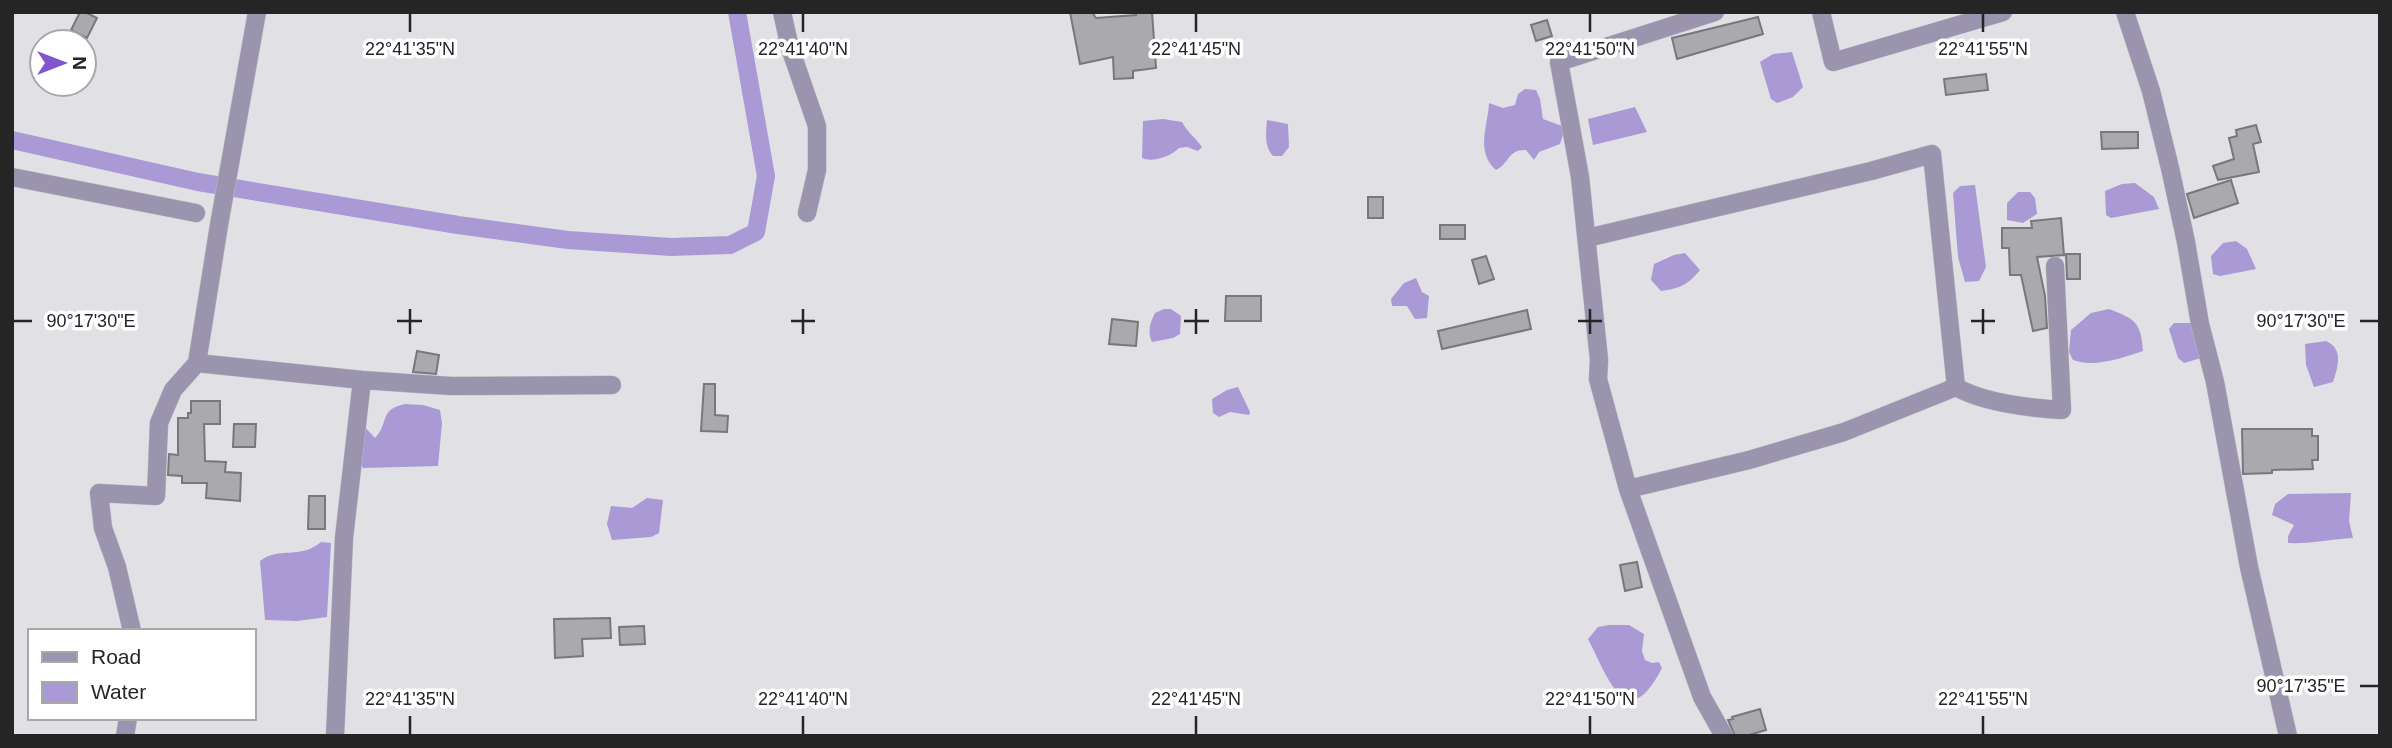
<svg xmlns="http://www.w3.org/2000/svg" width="2392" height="748" font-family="Arial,sans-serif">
<rect width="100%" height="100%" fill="#e1e0e5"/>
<path fill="#a999d4" d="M1792 52 1803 87 1793 97 1777 103 1771 99 1760 62 1773 54Z
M1525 89 1536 90 1540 99 1543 119 1562 126 1563 135 1560 144 1539 152 1534 160 1526 150C1508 149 1509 164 1496 170 1475 152 1488 126 1489 103L1503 108 1515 105 1518 94Z
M1635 107 1647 132 1593 145 1588 119Z
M1163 119 1182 122C1187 132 1196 138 1202 147L1198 151 1187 147 1179 148C1171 156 1153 163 1142 158L1143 121Z
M1267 120 1288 124 1289 147 1282 156H1273C1264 146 1266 133 1267 120Z
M2135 183 2154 197 2159 209 2111 218 2106 215 2105 191 2122 184Z
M1975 185 1986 267 1979 281 1965 282 1958 257 1953 193 1960 186Z
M2018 192H2030L2035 198 2037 214 2023 223 2007 220V203Z
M2236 241 2247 249 2256 269 2220 276 2213 274 2211 256 2223 243Z
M1685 253 1700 270C1689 284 1679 289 1661 291L1651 280 1654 264 1674 255Z
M1416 278 1422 292 1429 296 1427 318 1415 319 1407 306H1392L1391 299 1404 283Z
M1164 309H1171L1181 316 1180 334 1173 338 1152 342C1147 332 1150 323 1155 313Z
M2109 309C2135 319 2141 322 2143 351 2122 358 2094 368 2073 360L2069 352 2071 330 2091 313Z
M2174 323H2196L2201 358 2184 363 2178 358 2169 329Z
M2326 341C2344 349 2338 367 2333 382L2314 387 2306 365 2305 344Z
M1238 387 1250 412 1249 415 1230 412 1219 417 1213 413 1212 399 1227 390Z
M405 404 423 405 440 410 442 423 438 466 363 468 360 462 362 424 375 438C390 422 378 410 405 404Z
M2351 493 2349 521 2353 538C2331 539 2311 544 2288 543V536L2294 525 2272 515 2275 504 2288 494Z
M647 498 663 500 659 533 651 537 612 540 607 524 611 506 632 508Z
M321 542 331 543 327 617 297 621 265 620 260 561C279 546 300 560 321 542Z
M1609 625H1629L1644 634 1642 651 1645 660 1652 663 1659 662 1662 668C1626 738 1607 675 1588 639L1598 627Z"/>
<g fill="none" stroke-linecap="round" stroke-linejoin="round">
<path stroke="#a999d4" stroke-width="18" d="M12 140 198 182 458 225 568 240 671 247 730 245 756 232 766 176 737 12"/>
</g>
<path fill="#aaa9ad" stroke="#78777b" stroke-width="2" d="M80 12H85L97 18 87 38 71 30Z
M1070 12H1092L1096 18 1136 15V12H1152L1156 68 1133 71V78L1114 79 1113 57 1080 64Z
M1758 17 1763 34 1677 59 1672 38Z
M1547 20 1552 36 1536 41 1531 25Z
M1986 74 1988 90 1946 95 1944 79Z
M2256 125 2261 142 2253 144 2259 172 2218 180 2213 166 2234 159 2229 138 2237 136 2236 130Z
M2101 132H2138V148L2102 149Z
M2231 180 2238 203 2194 218 2187 194Z
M1368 197H1383V218H1368Z
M2061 218 2064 255 2037 257 2045 296 2047 328 2033 331 2021 275H2010L2009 248H2002V228H2032L2031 221Z
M1440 225H1465V239H1440Z
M2066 254H2080V279H2067Z
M1486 256 1494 279 1479 284 1472 260Z
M1226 296H1261V321H1225Z
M1527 310 1531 329 1442 349 1438 331Z
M1112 319 1138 322 1136 346 1109 344Z
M417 351 439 355 436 374 413 372Z
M704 384H715V415L728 416 727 432 701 431Z
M191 401H220V424H204L205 461 226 462 225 472 241 473 240 501 206 498 207 483H182V476L168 475 169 454 178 455V418H188V413H191Z
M234 424H256L255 447H233Z
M2242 429H2312V436H2318V460H2312L2313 469 2272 470V473L2243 474Z
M309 496H325V529H308Z
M1637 562 1642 587 1625 591 1620 565Z
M610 618 611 638 582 639 583 656 555 658 554 619Z
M644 626 645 644 620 645 619 627Z
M1760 709 1766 730 1746 736H1735L1728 720 1733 719 1732 717Z"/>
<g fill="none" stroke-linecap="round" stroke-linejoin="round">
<defs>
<path id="street" d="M257 12 219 225 197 363 362 380 344 538 335 736
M782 12 790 48 817 126V170L807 213
M1821 12 1833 62 2003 12
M2125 12 2151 91 2170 168 2186 242 2200 324 2215 382 2249 567 2288 736
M12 177 196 213
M1587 238 1871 171 1932 154 1956 387
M362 380 451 386 612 385
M1956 387C1984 403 2030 408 2062 410L2055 266
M1628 489 1598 379 1599 360 1580 177 1559 62 1715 12
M132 631 117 567 103 528 99 493 156 496 159 423 173 390 197 363
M125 736 128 718
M1724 736 1702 697 1628 489 1749 460 1844 432 1956 387"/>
</defs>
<use href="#street" stroke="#bfbec3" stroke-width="19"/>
<use href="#street" stroke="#9a94ae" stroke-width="18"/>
</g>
<path fill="none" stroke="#252526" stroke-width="2.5" d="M410 14V32M803 14V32M1196 14V32M1590 14V32M1983 14V32M410 309V334M803 309V334M1196 309V334M1590 309V334M1983 309V334M14 321H32M397 321H422M791 321H815M1184 321H1209M1578 321H1602M1971 321H1995M2360 321H2378M2360 686H2378M410 716V734M803 716V734M1196 716V734M1590 716V734M1983 716V734"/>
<g font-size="18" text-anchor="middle" fill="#252526" stroke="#fff" stroke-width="7" stroke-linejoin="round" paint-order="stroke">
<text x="410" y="55">22°41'35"N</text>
<text x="803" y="55">22°41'40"N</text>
<text x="1196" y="55">22°41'45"N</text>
<text x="1590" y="55">22°41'50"N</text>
<text x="1983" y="55">22°41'55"N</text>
<text x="2301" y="327">90°17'30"E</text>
<text x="91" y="327">90°17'30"E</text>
<text x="2301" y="692">90°17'35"E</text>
<text x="410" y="705">22°41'35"N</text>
<text x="803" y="705">22°41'40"N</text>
<text x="1196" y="705">22°41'45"N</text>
<text x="1590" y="705">22°41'50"N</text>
<text x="1983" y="705">22°41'55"N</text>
</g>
<rect width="2392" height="748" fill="none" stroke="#252526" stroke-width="28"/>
<rect x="28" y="629" width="228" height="91" fill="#ffffff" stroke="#a8a8a8" stroke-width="2"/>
<rect x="42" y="652" width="35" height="10" fill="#9a94ae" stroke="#a8a8a8" stroke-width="2"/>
<text x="91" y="664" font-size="21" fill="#252526">Road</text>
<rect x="42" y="682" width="35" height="21" fill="#a999d4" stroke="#a8a8a8" stroke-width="2"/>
<text x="91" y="699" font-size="21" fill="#252526">Water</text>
<g transform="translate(63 63) rotate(90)"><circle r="33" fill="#ffffff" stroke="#a8a8a8" stroke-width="2"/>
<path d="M0-5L12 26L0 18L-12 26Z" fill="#8155ce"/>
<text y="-10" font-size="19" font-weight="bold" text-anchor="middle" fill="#252526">N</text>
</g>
</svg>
